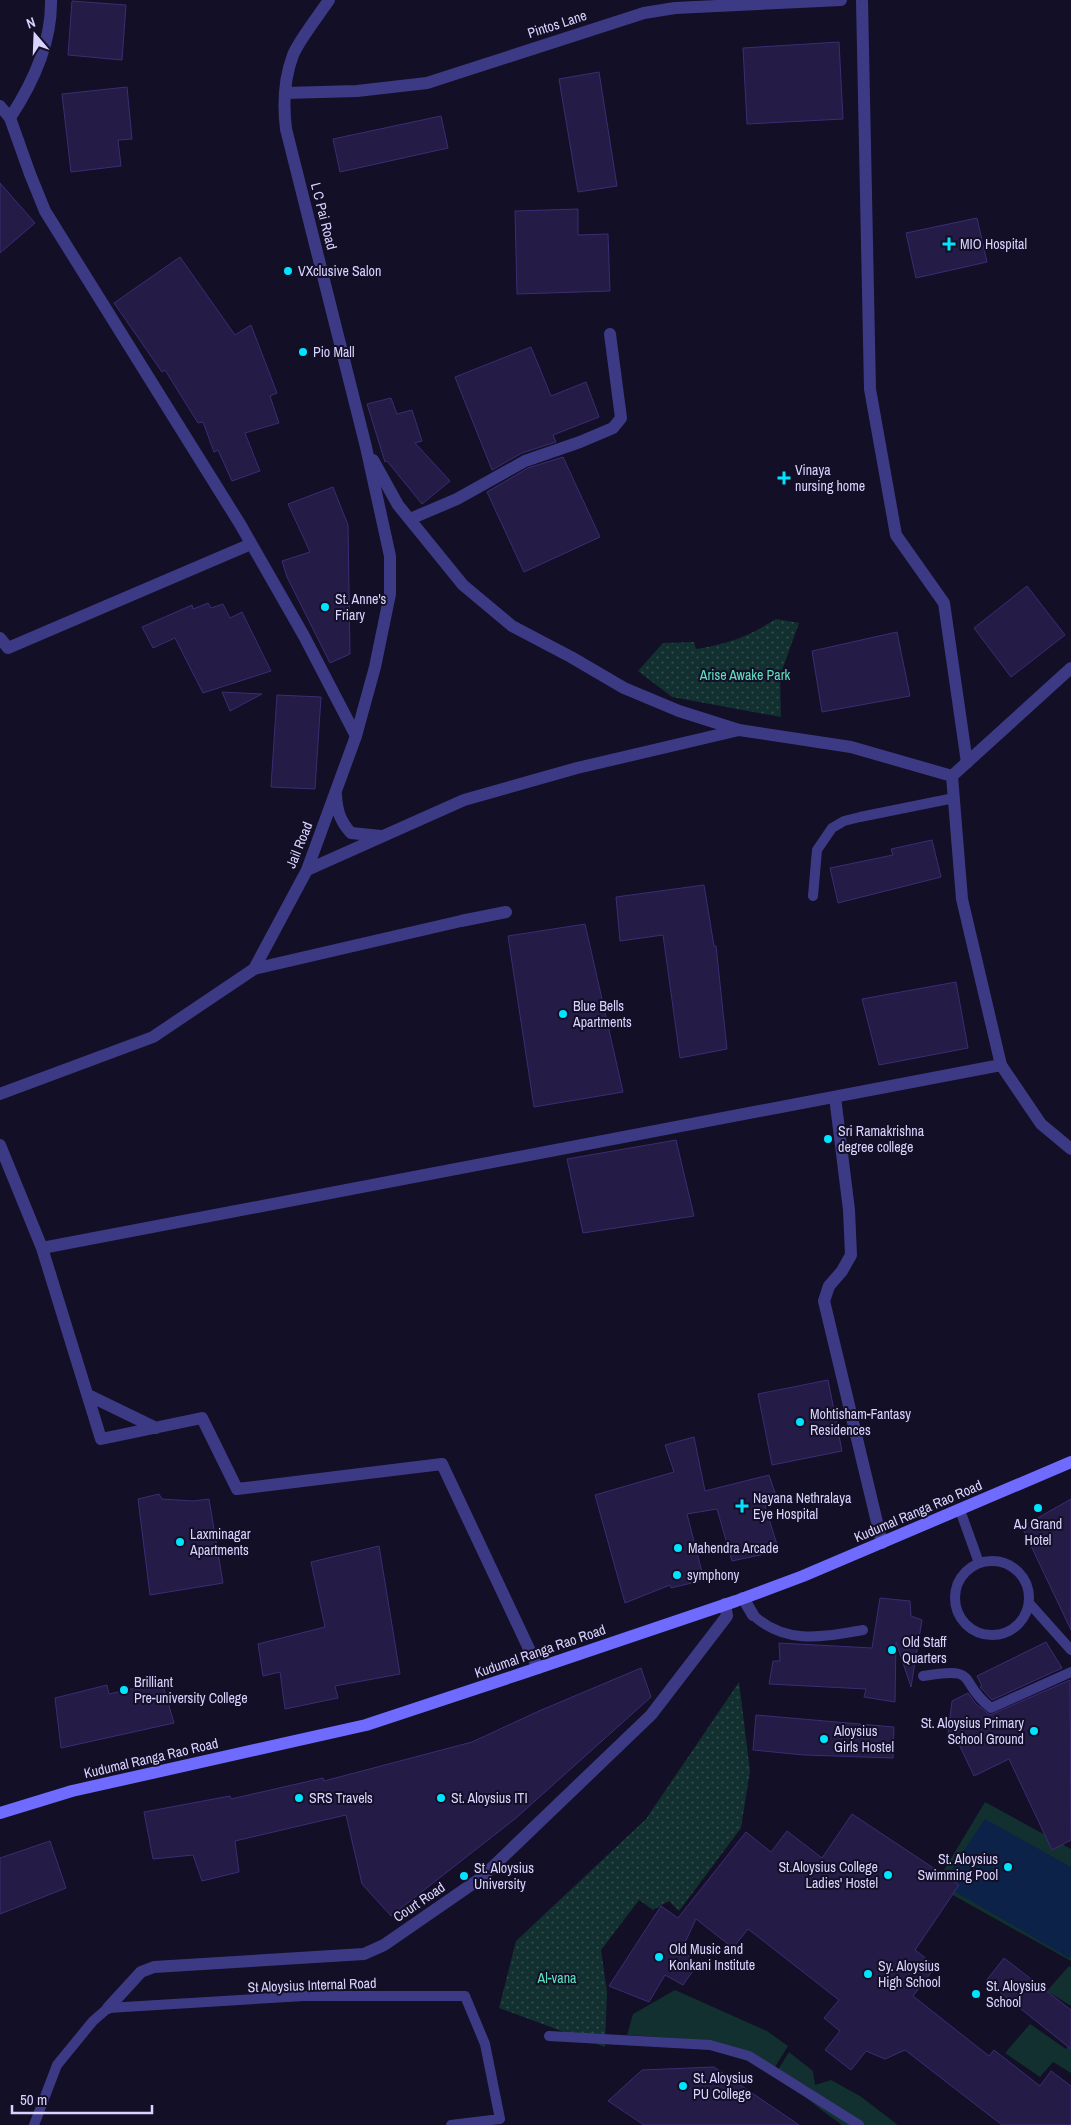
<svg xmlns="http://www.w3.org/2000/svg" width="1071" height="2125" font-family="'Archivo Narrow',sans-serif">
<defs>
<pattern id="park-dots" width="8" height="8" patternUnits="userSpaceOnUse" patternTransform="scale(1.25)"><rect width="8" height="8" fill="#12302f"/><path d="M2 2h.1M6 6h.1" fill="none" stroke="#344d4e" stroke-width="1.8" stroke-linecap="round"/></pattern>
</defs>
<rect width="100%" height="100%" fill="#130f26"/>
<path fill="#12302f" d="M985 1802 1071 1849V1961L935 1885Z
M1069 1966 1071 1967V2006L1047 1991Z
M675 1990 767 2031 788 2046 775 2067 699 2040 627 2035 633 2014Z
M1030 2024 1066 2049 1071 2042V2073L1053 2062 1040 2077 1005 2053Z
M789 2052 813 2071 815 2085 831 2080 860 2096 898 2125H842L820 2109 776 2073Z"/>
<path fill="url(#park-dots)" d="M776 619 799 623 780 676 781 717 672 697 638 671 663 643 694 642 696 649C730 643 747 637 776 619Z
M739 1682 750 1771 741 1828 679 1911 669 1901 653 1910 639 1900 601 1950 607 1992 605 2047 499 2008 516 1941 646 1819Z"/>
<path fill="#0c2248" d="M985 1819 1071 1867V1955L1069 1958 942 1884Z"/>
<path fill="#241b47" stroke="#3b2d73" d="M72 1 126 5 122 60 68 55Z
M839 42 843 119 747 124 743 48Z
M599 72 617 186 578 192 559 79Z
M127 87 132 139 118 140 121 166 71 172 62 94Z
M441 116 448 148 340 172 333 139Z
M0 183 35 223 0 253Z
M578 209V235L608 234 610 291 517 294 515 211Z
M977 218 987 262 916 278 906 233Z
M180 257 235 335 251 325 277 393 270 396 279 423 245 433 260 471 232 481 218 450 214 452 203 422 198 423 165 370 162 372 114 303Z
M531 347 551 396 586 382 599 417 553 435 556 442 522 453 492 470 455 377Z
M391 398 397 414 412 410 422 441 415 443 450 481 422 504 387 461 385 462 367 404Z
M563 457 600 537 524 572 487 492 528 468Z
M333 487 348 525 350 654 330 663 287 577 282 561 310 552 288 504Z
M1027 586 1065 635 1011 677 974 628Z
M208 603 211 608 223 604 230 618 242 612 271 671 203 693 175 638 153 648 142 627 192 605 193 609Z
M897 632 910 696 822 712 812 651Z
M222 692 262 694 230 711Z
M277 695 321 697 315 789 271 787Z
M932 840 941 877 838 903 830 868 893 855 891 849Z
M704 885 714 946H716L727 1049 680 1058 663 935 620 941 616 897Z
M585 924 623 1092 534 1107 508 936Z
M956 982 968 1048 879 1065 862 999Z
M676 1140 694 1216 583 1233 567 1159Z
M828 1380 842 1451 772 1465 758 1394Z
M694 1437 705 1491 769 1475 778 1502 765 1506 779 1551 732 1561 717 1509 687 1514 704 1580 671 1588 670 1585 625 1603 595 1495 674 1472 665 1445Z
M159 1494 162 1499 193 1501 209 1499 223 1583 150 1595 138 1499Z
M1071 1499V1630L1022 1527Z
M379 1546 400 1674 335 1686 338 1698 285 1709 280 1672 263 1676 258 1644 325 1627 311 1562Z
M880 1598 910 1601 911 1616 922 1620 911 1687 896 1642 895 1702 864 1697 866 1689 769 1684 773 1661H780L779 1643 872 1648Z
M1046 1642 1062 1668 992 1700 980 1687 982 1686 977 1676Z
M641 1668 651 1697 516 1818 391 1916 362 1884 346 1815 235 1841 239 1872 202 1881 193 1855 153 1859 144 1812 230 1796 231 1799 323 1778 324 1781 472 1742 539 1711Z
M1070 1680 1071 1840 1052 1850 1009 1759 974 1776 956 1738 947 1741 952 1701 968 1693 976 1704 990 1715Z
M162 1682 174 1723 61 1748 55 1698 107 1685 109 1694Z
M756 1715 894 1727 893 1758 804 1755 753 1750Z
M852 1814 959 1885 915 1950 936 1966 913 1996 989 2056 994 2050 1040 2086 1051 2071 1071 2086V2125H1002L905 2050 885 2059 866 2051 851 2070 825 2050 840 2031 824 2018 839 2000 748 1929 733 1948 696 1919 682 1949 697 1965 683 1985 665 1975 649 2002 609 1986 661 1906 678 1918 746 1832 771 1852 787 1831 822 1858Z
M50 1841 66 1888 0 1914V1858Z
M1004 1958 1071 2010V2049L986 1981Z
M714 2067 799 2125H644L608 2101 642 2070Z"/>
<g fill="none" stroke-linecap="round" stroke-linejoin="round">
<path stroke="#3d3a85" stroke-width="10" d="M813 896 817 850 832 828 844 821 860 817 954 798
M960 1510 979 1563
M955 1598a37 37 0 1 1 74 0a37 37 0 1 1-74 0Z
M1029 1603 1071 1650
M753 1615C786 1645 822 1637 863 1630
M923 1676C982 1666 956 1681 991 1708L1071 1672
M549 2036 710 2045 749 2056 859 2125
M34 2125 57 2065 93 2021 108 2008 304 1996H465L485 2044 500 2119 451 2125"/>
<path stroke="#3d3a85" stroke-width="12" d="M51 0C52 43 33 83 10 118L30 174 45 211 240 524 304 636 356 736
M862 0 870 389 896 535 944 603 967 763
M0 106 10 118
M410 519 457 499 525 461 580 442 613 428 621 418 610 334
M0 638 8 648 251 544
M952 776 1071 668
M254 969 461 921 506 912
M835 1097 849 1210 851 1255 842 1271 829 1286 824 1301 882 1543
M0 1145 42 1248 101 1439 202 1418 237 1489 442 1464 538 1668
M42 1248 1001 1065
M88 1395 156 1428
M743 1598 753 1615
M108 2008 141 1972 154 1967 364 1954 384 1945 481 1878 651 1715 727 1616 725 1604"/>
<path stroke="#3d3a85" stroke-width="12" d="M285 93 357 91 427 83 644 13 675 8 841 0
M373 460 398 505 463 585 512 626 571 657 624 688 679 711 739 730
M336 795C337 811 340 821 351 833L381 836
M307 870 464 800 577 768 739 730 851 747 952 776 962 899 1001 1065 1041 1124 1071 1149
M0 1094 153 1037 254 969 307 870 356 736 375 667 390 594V556L366 447 286 129C283 105 284 79 293 55 299 40 319 15 329 0"/>
<path stroke="#6f6bff" stroke-width="12" d="M0 1813 72 1791 366 1725 523 1673 736 1601 803 1576 1071 1462"/>
</g>
<g fill="#00e5ff" stroke="#130f26" stroke-width="2">
<path d="M946.5 236.5h5v5h5v5h-5v5h-5v-5h-5v-5h5z"/>
<circle cx="288" cy="271" r="5"/>
<circle cx="303" cy="352" r="5"/>
<path d="M781.5 470.5h5v5h5v5h-5v5h-5v-5h-5v-5h5z"/>
<circle cx="325" cy="607" r="5"/>
<circle cx="563" cy="1014" r="5"/>
<circle cx="828" cy="1139" r="5"/>
<circle cx="800" cy="1422" r="5"/>
<path d="M739.5 1498.5h5v5h5v5h-5v5h-5v-5h-5v-5h5z"/>
<circle cx="1038" cy="1508" r="5"/>
<circle cx="180" cy="1542" r="5"/>
<circle cx="678" cy="1548" r="5"/>
<circle cx="677" cy="1575" r="5"/>
<circle cx="892" cy="1650" r="5"/>
<circle cx="124" cy="1690" r="5"/>
<circle cx="1034" cy="1731" r="5"/>
<circle cx="824" cy="1739" r="5"/>
<circle cx="299" cy="1798" r="5"/>
<circle cx="441" cy="1798" r="5"/>
<circle cx="1008" cy="1867" r="5"/>
<circle cx="888" cy="1875" r="5"/>
<circle cx="464" cy="1876" r="5"/>
<circle cx="659" cy="1957" r="5"/>
<circle cx="868" cy="1974" r="5"/>
<circle cx="976" cy="1994" r="5"/>
<circle cx="683" cy="2086" r="5"/>
</g>
<g text-anchor="middle" stroke-width="4" stroke-linejoin="round" paint-order="stroke">
<g font-size="14" fill="#d9d4ff" stroke="#130f26">
<text transform="translate(557 24) rotate(-18)" y="5">Pintos Lane</text>
<text transform="translate(324 216) rotate(76)" y="5">L C Pai Road</text>
<text transform="translate(299 845) rotate(-68)" y="5">Jail Road</text>
<text transform="translate(918 1511) rotate(-23)" y="5">Kudumal Ranga Rao Road</text>
<text transform="translate(540 1651) rotate(-19)" y="5">Kudumal Ranga Rao Road</text>
<text transform="translate(151 1758) rotate(-13)" y="5">Kudumal Ranga Rao Road</text>
<text transform="translate(419 1902) rotate(-34)" y="5">Court Road</text>
<text transform="translate(312 1985) rotate(-2)" y="5">St Aloysius Internal Road</text>
</g>
<g font-size="14" fill="#d9d4ff" stroke="#130f26" text-anchor="start">
<text x="960" y="249">MIO Hospital</text>
<text x="298" y="276">VXclusive Salon</text>
<text x="313" y="357">Pio Mall</text>
<text x="795" y="475">Vinaya<tspan x="795" dy="16">nursing home</tspan></text>
<text x="335" y="604">St. Anne's<tspan x="335" dy="16">Friary</tspan></text>
<text x="573" y="1011">Blue Bells<tspan x="573" dy="16">Apartments</tspan></text>
<text x="838" y="1136">Sri Ramakrishna<tspan x="838" dy="16">degree college</tspan></text>
<text x="810" y="1419">Mohtisham-Fantasy<tspan x="810" dy="16">Residences</tspan></text>
<text x="753" y="1503">Nayana Nethralaya<tspan x="753" dy="16">Eye Hospital</tspan></text>
<text x="1038" y="1529" text-anchor="middle">AJ Grand<tspan x="1038" dy="16">Hotel</tspan></text>
<text x="190" y="1539">Laxminagar<tspan x="190" dy="16">Apartments</tspan></text>
<text x="688" y="1553">Mahendra Arcade</text>
<text x="687" y="1580">symphony</text>
<text x="902" y="1647">Old Staff<tspan x="902" dy="16">Quarters</tspan></text>
<text x="134" y="1687">Brilliant<tspan x="134" dy="16">Pre-university College</tspan></text>
<text x="1024" y="1728" text-anchor="end">St. Aloysius Primary<tspan x="1024" dy="16">School Ground</tspan></text>
<text x="834" y="1736">Aloysius<tspan x="834" dy="16">Girls Hostel</tspan></text>
<text x="309" y="1803">SRS Travels</text>
<text x="451" y="1803">St. Aloysius ITI</text>
<text x="998" y="1864" text-anchor="end">St. Aloysius<tspan x="998" dy="16">Swimming Pool</tspan></text>
<text x="878" y="1872" text-anchor="end">St.Aloysius College<tspan x="878" dy="16">Ladies' Hostel</tspan></text>
<text x="474" y="1873">St. Aloysius<tspan x="474" dy="16">University</tspan></text>
<text x="669" y="1954">Old Music and<tspan x="669" dy="16">Konkani Institute</tspan></text>
<text x="878" y="1971">Sy. Aloysius<tspan x="878" dy="16">High School</tspan></text>
<text x="986" y="1991">St. Aloysius<tspan x="986" dy="16">School</tspan></text>
<text x="693" y="2083">St. Aloysius<tspan x="693" dy="16">PU College</tspan></text>
</g>
<g font-size="14" fill="#5fe0c0" stroke="#130f26">
<text x="745" y="680">Arise Awake Park</text>
<text x="557" y="1983">Al-vana</text>
</g>
</g>
<g transform="translate(35 35) rotate(341)" stroke="#130f26" stroke-width="4" paint-order="stroke">
<path d="M0-4L9 19L0 12L-9 19Z" fill="#d9d4ff"/>
<text y="-8" font-size="14" font-weight="bold" text-anchor="middle" fill="#d9d4ff">N</text>
</g>
<path d="M12 2105v8h140v-8" fill="none" stroke="#d9d4ff" stroke-width="2.5"/>
<text x="20" y="2105" font-size="15" fill="#d9d4ff" stroke="#130f26" stroke-width="4" paint-order="stroke">50 m</text>
</svg>
